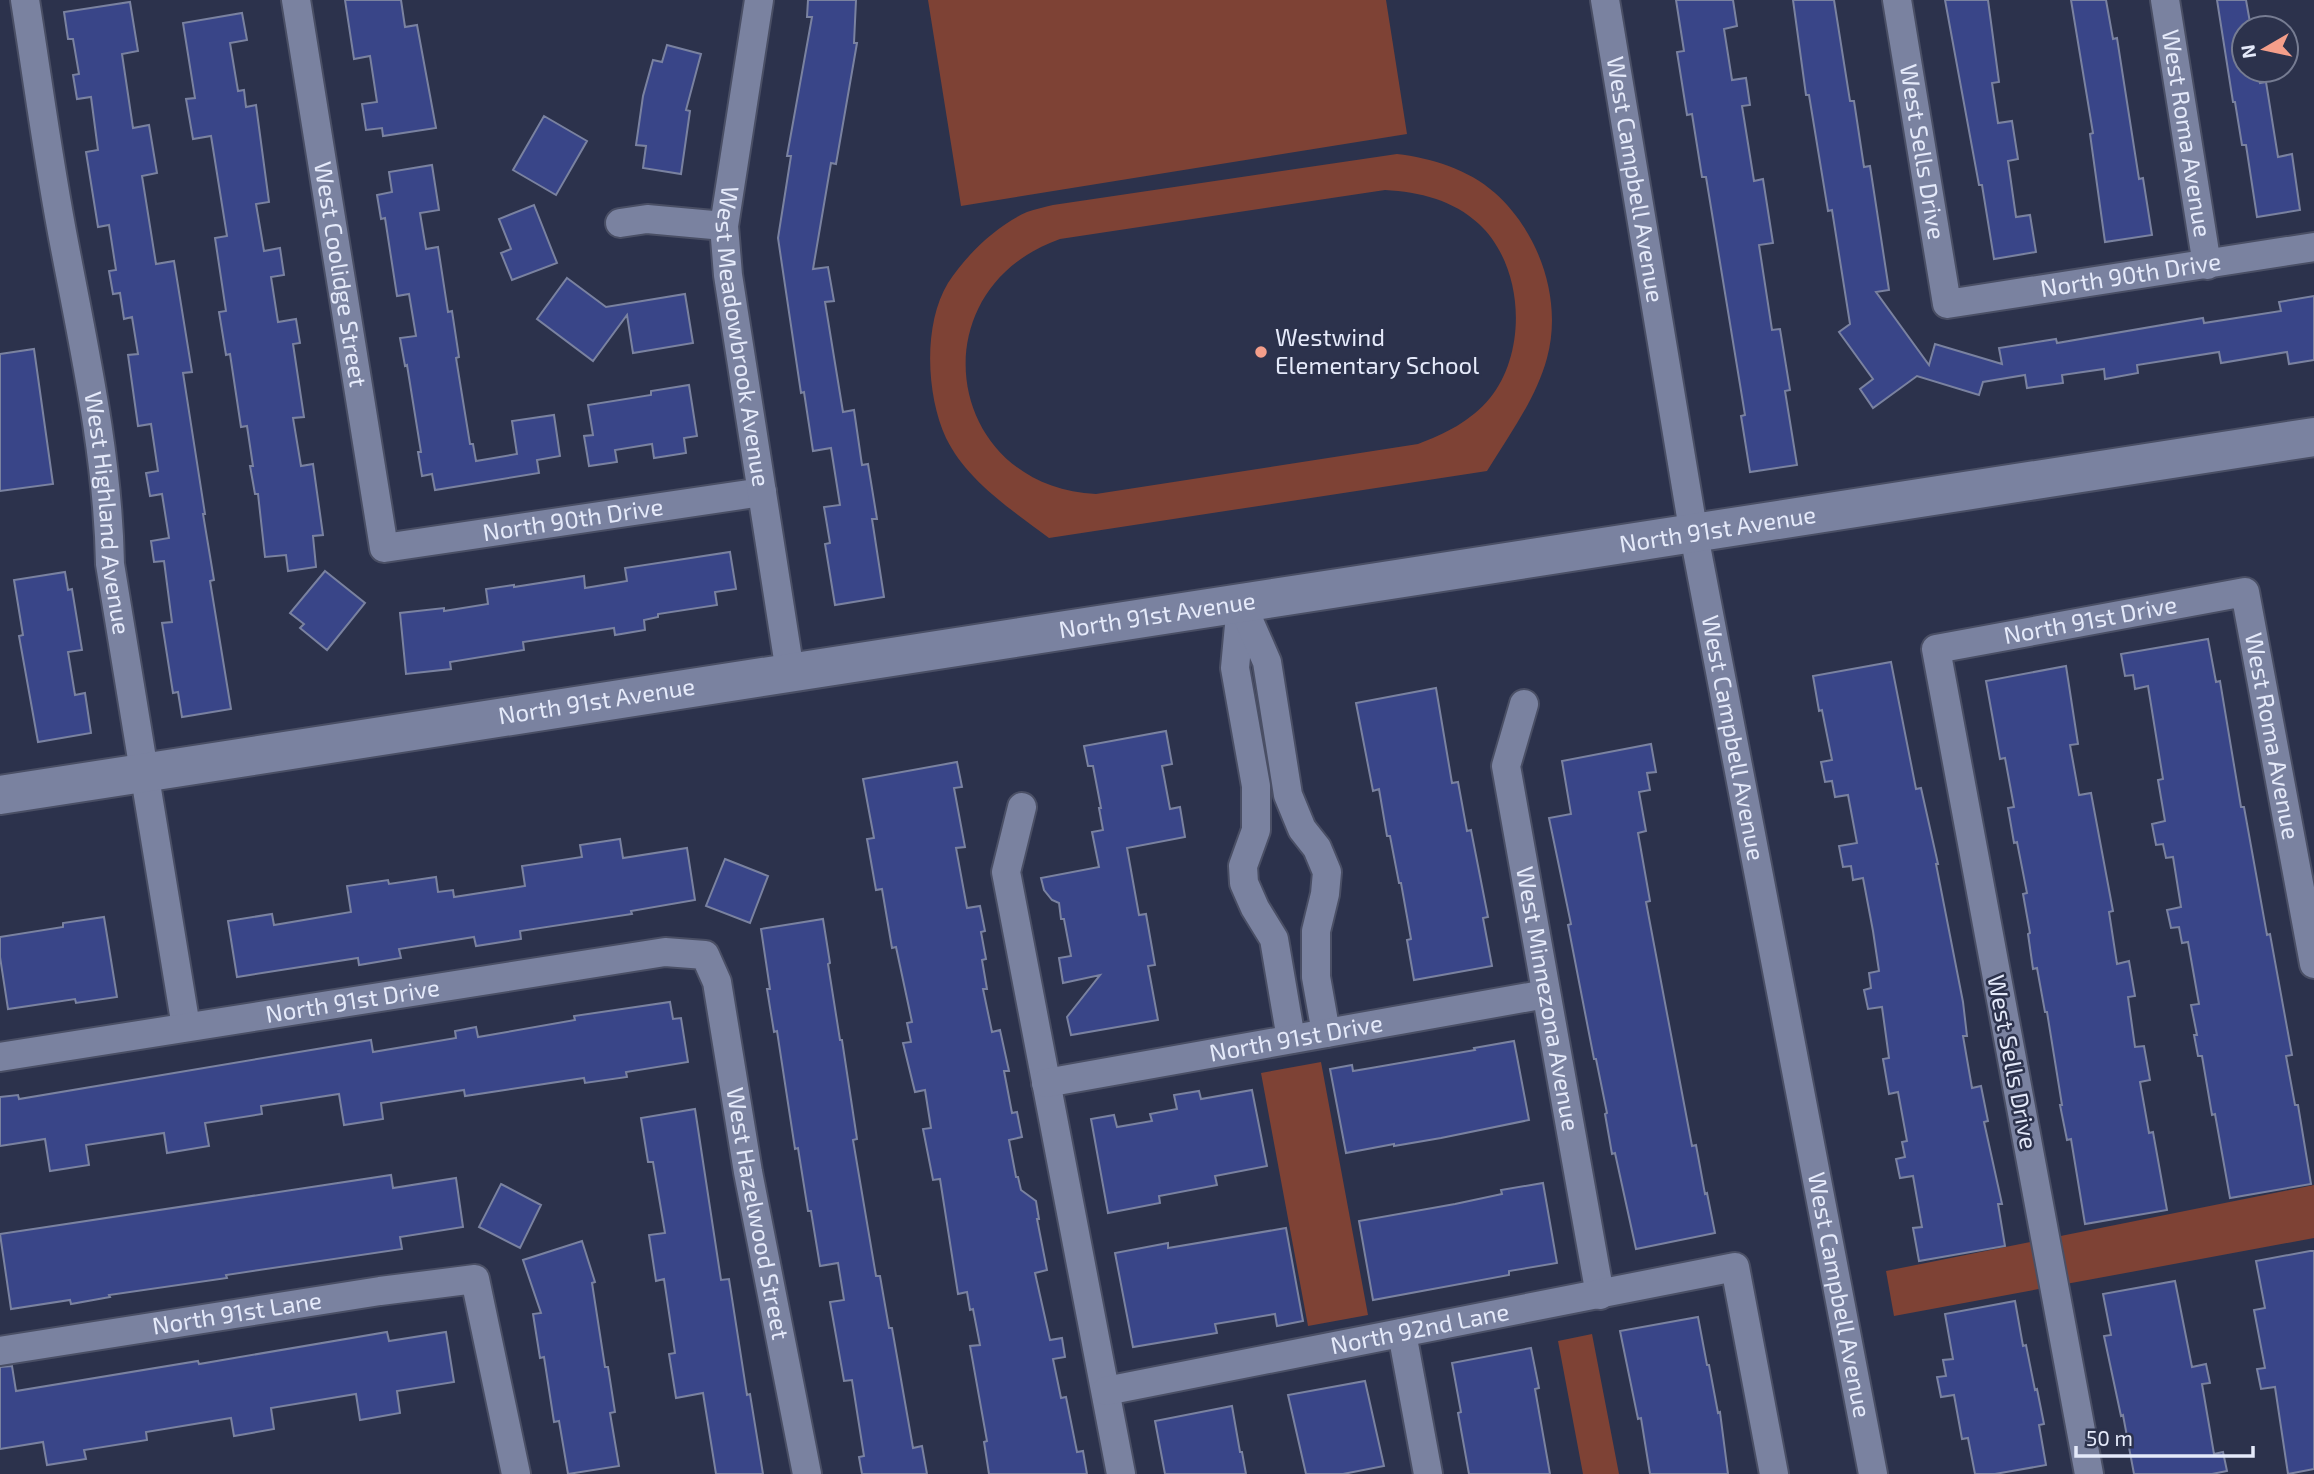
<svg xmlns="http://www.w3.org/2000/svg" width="2314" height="1474" font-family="'Exo 2',sans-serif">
<rect width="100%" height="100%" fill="#2c324c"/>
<path fill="#7e4235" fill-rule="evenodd" d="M928 0H1386L1407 134 961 206Z
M1397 154C1431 158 1468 169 1495 193 1539 232 1563 300 1547 358 1536 399 1509 435 1487 471L1049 538C1012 510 967 481 946 438 926 395 923 324 948 283 966 255 997 225 1027 212 1035 209 1045 207 1053 205ZM1385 190C1420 192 1453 200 1479 224 1524 266 1528 351 1490 398 1471 421 1445 434 1418 444L1096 494C945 487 915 290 1060 239Z
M1321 1062 1368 1315 1308 1326 1261 1073Z
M2314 1185V1238L1894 1316 1886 1271Z
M1592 1334 1619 1474H1583L1558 1341Z"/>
<path fill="#394588" stroke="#7a82a0" stroke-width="2" d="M345 0H401L405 27 417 25 436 128 383 136 382 128 366 130 362 104 377 102 370 56 354 59Z
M808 0H856L854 43H857L836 164 831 163 813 269 828 267 834 301 825 302 843 412 854 410 862 465 868 464 877 519H872L884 597 835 605 825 544 830 543 824 507 840 505 831 448 813 451 804 392 801 393 778 238 791 156H787L812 17H807Z
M1676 0H1733L1737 26 1724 29 1732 80 1746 78 1750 105 1742 106 1754 181 1763 179 1773 243 1759 245 1772 330 1780 329 1790 390 1785 391 1797 465 1750 472 1741 416 1745 415 1706 177H1702L1692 114 1687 115 1677 52 1684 51Z
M1793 0H1834L1850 101H1854L1864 167 1870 166 1889 290 1876 292 1929 365 1935 344 2002 364 1999 348 2056 339 2057 343 2203 318 2204 323 2281 311 2279 302 2314 296V360L2289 364 2287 352 2221 363 2219 352 2137 365 2138 373 2105 379 2104 369 2062 375 2063 383 2027 388 2025 375 1983 382 1979 395 1917 376 1873 408 1860 389 1873 379 1839 332 1850 324 1832 210 1828 211 1809 95H1806Z
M1945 0H1988L1999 82 1992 83 1998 123 2012 121 2018 159 2008 161 2016 217 2030 215 2036 252 1994 259 1982 185H1979Z
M2071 0H2106L2113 39 2117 38 2139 179 2143 178 2152 235 2105 242 2090 134 2093 133Z
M2217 0H2246L2251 28H2244V70H2258L2260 83 2266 82 2278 157 2292 154 2300 210 2257 217 2246 145H2242L2235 102H2233Z
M130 2 138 51 122 54 133 128 149 125 157 173 142 176 156 264 174 261 192 372 183 373 205 514H203L214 580 210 581 231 709 182 717 178 692 173 693 162 623 172 622 164 561 154 562 151 541 169 538 162 494 150 496 146 473 158 471 151 424 138 426 128 355 138 354 132 317 124 319 120 293 113 294 109 271 116 270 109 225 98 227 86 152 98 150 91 97 77 99 73 75 79 74 73 39H68L64 12Z
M242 13 247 40 230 43 238 91 244 90 246 107 256 105 269 202 256 204 264 251 280 248 284 275 271 277 278 322 296 319 300 343 293 344 304 417 293 418 301 466 313 464 323 535 313 536 316 567 288 571 286 555 265 557 258 494H255L250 466H253L247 426 241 427 230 354 226 355 219 312 226 311 215 238 227 236 211 136 193 139 186 99 195 98 183 23Z
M667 45 701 54 686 110 690 111 681 174 643 168 646 146 636 145 643 96 653 60 662 62Z
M544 116 587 141 556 195 513 170Z
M432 165 439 210 420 213 426 249 438 247 448 312 452 311 459 357 456 358 470 444H473L476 461 517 454 512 421 554 415 560 456 537 460 539 473 435 490 432 474 422 476 418 452H421L407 365 405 366 400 338 416 336 409 294 397 296 385 218 381 219 377 195 392 192 389 172Z
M534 205 557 263 512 280 501 253 511 249 499 219Z
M567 278 606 307 685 294 693 343 633 353 627 315 593 361 537 319Z
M34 349 53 484 0 491V354Z
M689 385 697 436 684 438 686 453 654 458 652 444 615 450 617 462 589 466 584 436 593 435 588 405 651 395V391Z
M730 552 736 589 715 592 717 605 658 614V617L644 620 645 630 615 635 614 628 523 642 524 650 450 662 451 669 406 674 400 613 444 608V611L488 604 486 589 514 585V587L584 576 585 588 627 581 625 568Z
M325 571 365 603 327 650 300 628 304 624 290 613Z
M65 572 68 590 72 589 82 650 68 652 75 695 85 693 91 733 38 742 19 636 23 635 14 580Z
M2208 639 2216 682 2220 681 2241 807H2244L2267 935 2270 934 2292 1055 2286 1056 2295 1105H2298L2311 1184 2230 1198 2215 1114 2212 1115 2202 1056H2198L2194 1035H2197L2191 1005 2199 1004 2188 942 2182 943 2179 927 2171 928 2167 910 2181 907 2173 857 2166 858 2163 844 2156 845 2152 824 2165 821 2158 780 2163 779 2148 686 2135 689 2133 675 2125 676 2121 654Z
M1891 662 1916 789 1921 788 1938 864H1936L1963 1002 1967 1036H1963L1972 1088 1981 1086 1988 1121 1984 1122 2002 1204H1998L2005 1246 1919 1261 1913 1228 1922 1227 1913 1176 1900 1178 1896 1159 1905 1157 1902 1142 1907 1141 1898 1092 1889 1094 1883 1059 1889 1058 1882 1007 1868 1009 1864 990 1871 988 1869 973 1879 971 1873 931 1863 878 1853 880 1851 866 1843 867 1839 846 1857 843 1848 795 1835 797 1832 781 1825 782 1821 762 1832 760 1822 710 1819 711 1813 676Z
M2066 666 2078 744 2070 745 2079 795 2091 793 2113 911 2109 912 2117 964 2129 961 2135 996 2128 997 2135 1047 2144 1046 2150 1080 2140 1082 2149 1133 2153 1132 2167 1210 2085 1224 2071 1139 2067 1140 2060 1105H2062L2047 1012H2045L2037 968 2033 969 2028 934 2030 933 2023 894 2027 893 2017 842 2014 843 2008 808 2014 807 2005 758 2000 759 1986 681Z
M1436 688 1452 783 1458 782 1467 831 1471 830 1488 917 1483 918 1492 966 1414 980 1407 940 1411 939 1401 883H1399L1390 836H1387L1379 789 1373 791 1356 703Z
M1166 731 1172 764 1162 766 1170 809 1180 807 1185 837 1127 848 1139 915 1146 914 1155 965 1148 966 1158 1020 1071 1035 1067 1017 1100 975 1063 983 1059 958 1071 956 1064 919H1061L1059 903 1052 900 1044 890 1041 878 1099 867 1092 832 1103 830 1099 808H1101L1093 766H1088L1084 746Z
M1651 744 1656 772 1647 773 1650 790 1639 792 1646 831 1638 833 1650 901 1646 902 1692 1146 1696 1145 1705 1194 1707 1193 1715 1233 1636 1249 1615 1153 1612 1154 1605 1114 1607 1113 1596 1059H1594L1568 925 1571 924 1549 818 1571 814 1562 761Z
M957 762 962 787 954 788 965 847 956 848 967 908 980 906 985 931 981 932 986 959 982 960 987 989H983L992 1032 1000 1030 1009 1071H1004L1012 1113 1017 1112 1022 1137 1009 1140 1016 1177H1018L1021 1190 1036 1201 1039 1219H1037L1047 1270 1035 1273 1050 1340 1062 1338 1065 1357 1053 1359 1061 1398 1066 1397 1077 1452 1083 1451 1087 1474H989L984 1442 987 1441 970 1346 980 1345 973 1309 970 1310 967 1292 958 1294 940 1179 933 1180 923 1129 931 1128 925 1090 915 1092 903 1043 911 1042 907 1023 912 1022 896 947 892 948 882 889 876 890 867 839 874 838 863 779Z
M620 839 623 858 687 848 695 900 631 911 632 914 520 931 521 939 476 946 474 937 399 949 401 958 359 965 358 958 237 977 228 921 272 914 274 925 351 912 347 886 388 880 389 884 436 877 438 892 453 890 454 897 525 886 522 866 582 857 580 845Z
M725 859 768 876 750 923 706 906Z
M104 917 117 997 76 1003 75 999 8 1009 0 957V937L63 927V923Z
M823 919 830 963 828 964 840 1040H842L857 1139 853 1140 876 1276H880L889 1328H892L913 1448 922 1446 927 1474H862L859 1457 864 1456 852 1380 844 1381 830 1302 844 1300 838 1263 820 1266 811 1211H808L798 1148 795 1149 777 1031 774 1032 767 989H770L761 929Z
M670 1002 673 1019 681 1018 688 1062 626 1072 627 1077 585 1083 584 1078 465 1096 464 1090 381 1103 383 1119 344 1125 339 1094 261 1106 262 1114 205 1123 209 1146 167 1153 164 1133 86 1145 89 1165 50 1171 45 1139 0 1146V1097L18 1095 19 1099 371 1040 373 1052 456 1038 455 1031 476 1027 478 1037 575 1020 574 1016Z
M1514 1041 1529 1120 1441 1138 1394 1146V1144L1346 1153 1330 1069 1352 1065 1353 1071 1371 1068 1475 1050 1474 1048Z
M1252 1090 1267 1166 1215 1176 1217 1185 1159 1196 1160 1203 1108 1213 1091 1119 1114 1115 1117 1127 1152 1121 1150 1114 1177 1109 1174 1095 1199 1091 1201 1099Z
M695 1109 721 1280 729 1279 747 1395 750 1394 763 1474H716L703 1393 676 1398 669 1354 675 1353 664 1279 656 1281 649 1235 665 1233 653 1162H648L641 1118Z
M391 1175 393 1188 456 1178 463 1227 400 1237 402 1249 226 1275 227 1278 109 1295 110 1297 71 1304 70 1300 11 1309 0 1234Z
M1543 1183 1557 1263 1509 1271V1275L1373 1300 1359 1221 1455 1204 1502 1194 1501 1190Z
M501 1184 541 1205 520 1248 479 1227Z
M1286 1228 1303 1321 1277 1326 1275 1314 1215 1324 1217 1333 1133 1347 1115 1253 1168 1243V1248Z
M582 1241 595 1282 592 1283 605 1367H608L615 1412 610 1413 619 1466 568 1474 559 1421 554 1422 544 1357 540 1358 533 1314 541 1313 523 1260Z
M2310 1251H2314V1469L2288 1474 2275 1387 2261 1389 2257 1369 2265 1368 2254 1310 2265 1308 2256 1261Z
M2175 1281 2192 1367 2206 1364 2210 1383 2202 1384 2214 1454 2223 1452 2227 1471 2212 1474H2134L2123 1415 2121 1416 2104 1336 2111 1335 2103 1294Z
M2015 1301 2023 1346 2026 1345 2035 1390 2037 1389 2044 1424 2039 1425 2046 1465 1995 1474H1975L1968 1438 1962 1439 1954 1395 1941 1397 1937 1377 1946 1376 1943 1360 1953 1359 1945 1314Z
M1698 1317 1707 1365H1709L1718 1413 1720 1412 1728 1474H1650L1641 1418 1638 1419 1620 1331Z
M387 1332 389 1341 446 1332 454 1382 397 1391 400 1413 360 1420 356 1394 271 1408 274 1429 234 1436 231 1418 146 1432 147 1440 84 1450 86 1459 47 1465 43 1442 0 1449V1367L12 1366 16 1391 198 1361 199 1364Z
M1531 1348 1539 1388 1535 1389 1550 1474H1469L1458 1413 1461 1412 1452 1363Z
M1365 1381 1384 1466 1343 1474H1306L1288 1395Z
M1232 1406 1240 1452H1242L1246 1474H1165L1155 1421Z"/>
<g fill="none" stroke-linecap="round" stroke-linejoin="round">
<defs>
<g id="minor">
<path id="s1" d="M25 0C38 82 49 166 65 248 85 353 108 457 110 564L186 1027"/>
<path id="s2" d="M296 0 384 548 762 492"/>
<path id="s3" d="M759 0 724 226 728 275 790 672"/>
<path id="s4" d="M1605 0 1694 535 1873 1474"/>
<path id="s5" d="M1897 0 1947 304 2314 247"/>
<path id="s6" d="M2165 0 2207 265"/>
<path d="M620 223 647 219 724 226"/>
<path d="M1241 604 1235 668 1256 786V830L1243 866 1244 883 1255 908 1274 939 1291 1039"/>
<path d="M1243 607 1267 662 1288 795 1302 829 1317 848 1327 872 1325 894 1316 931V977L1326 1033"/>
<path id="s7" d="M1524 704 1506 766 1600 1295"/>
<path d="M1022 807 1006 872 1121 1474"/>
<path id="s8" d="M0 1057 665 952 705 955 717 982 748 1172 807 1474"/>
<path id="s9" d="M1046 1083 1546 994"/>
<path d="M1402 1333 1428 1474"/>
<path id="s10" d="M0 1351 380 1291 475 1279 516 1474"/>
<path id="s11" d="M1106 1391 1735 1267 1774 1474"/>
<path id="s12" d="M2089 1474 1936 649 2245 592 2314 964"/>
</g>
<g id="secondary">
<path id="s13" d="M0 795C771 672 1543 559 2314 437"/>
</g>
</defs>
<use href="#minor" stroke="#4a4f65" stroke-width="32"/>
<use href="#secondary" stroke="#4a4f65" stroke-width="42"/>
<use href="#minor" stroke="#7a82a0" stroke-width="28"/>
<use href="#secondary" stroke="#7a82a0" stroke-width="38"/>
</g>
<circle fill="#f49e8a" stroke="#2c324c" stroke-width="2.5" cx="1261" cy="352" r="7"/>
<g text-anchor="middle" stroke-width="5" stroke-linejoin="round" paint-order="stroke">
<g font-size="24" fill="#e5eafa" stroke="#2c324c">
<text dy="8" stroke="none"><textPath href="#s6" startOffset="135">West Roma Avenue</textPath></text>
<text dy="8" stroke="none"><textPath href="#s5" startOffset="154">West Sells Drive</textPath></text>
<text dy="8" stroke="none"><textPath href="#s4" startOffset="182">West Campbell Avenue</textPath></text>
<text dy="8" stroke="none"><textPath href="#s2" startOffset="278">West Coolidge Street</textPath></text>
<text dy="8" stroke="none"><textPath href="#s5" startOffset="494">North 90th Drive</textPath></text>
<text dy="8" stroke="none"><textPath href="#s3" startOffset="340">West Meadowbrook Avenue</textPath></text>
<text dy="8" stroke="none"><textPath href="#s1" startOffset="520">West Highland Avenue</textPath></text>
<text dy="8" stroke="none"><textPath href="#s2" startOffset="746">North 90th Drive</textPath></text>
<text dy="8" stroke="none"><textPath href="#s13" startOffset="1738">North 91st Avenue</textPath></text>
<text dy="8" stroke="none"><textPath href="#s13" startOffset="1171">North 91st Avenue</textPath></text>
<text dy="8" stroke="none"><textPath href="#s12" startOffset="996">North 91st Drive</textPath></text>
<text dy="8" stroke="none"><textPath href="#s13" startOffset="604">North 91st Avenue</textPath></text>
<text dy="8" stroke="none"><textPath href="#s12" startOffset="1300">West Roma Avenue</textPath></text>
<text dy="8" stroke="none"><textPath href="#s4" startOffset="749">West Campbell Avenue</textPath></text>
<text dy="8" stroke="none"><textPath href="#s7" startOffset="301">West Minnezona Avenue</textPath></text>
<text dy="8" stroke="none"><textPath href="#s8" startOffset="357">North 91st Drive</textPath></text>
<text dy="8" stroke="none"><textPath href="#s9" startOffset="254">North 91st Drive</textPath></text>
<text transform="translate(2012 1062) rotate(79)" y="8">West Sells Drive</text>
<text dy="8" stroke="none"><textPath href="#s8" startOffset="978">West Hazelwood Street</textPath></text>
<text dy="8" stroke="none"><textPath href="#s4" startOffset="1316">West Campbell Avenue</textPath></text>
<text dy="8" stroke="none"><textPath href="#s10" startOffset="240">North 91st Lane</textPath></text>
<text dy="8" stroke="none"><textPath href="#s11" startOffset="320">North 92nd Lane</textPath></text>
</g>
<g font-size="24" fill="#e5eafa" stroke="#2c324c" text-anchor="start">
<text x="1275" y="346">Westwind<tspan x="1275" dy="28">Elementary School</tspan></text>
</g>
</g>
<g transform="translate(2265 49) rotate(261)"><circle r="33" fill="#2c324c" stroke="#767c92" stroke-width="2"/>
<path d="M0-5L12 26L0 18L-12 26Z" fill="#f49e8a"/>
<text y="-10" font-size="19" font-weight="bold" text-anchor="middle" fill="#e5eafa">N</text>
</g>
<path d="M2076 1446v10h177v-10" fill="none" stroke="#e5eafa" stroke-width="3.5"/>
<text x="2086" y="1446" font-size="21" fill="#e5eafa" stroke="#2c324c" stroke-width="5" paint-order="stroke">50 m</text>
</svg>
